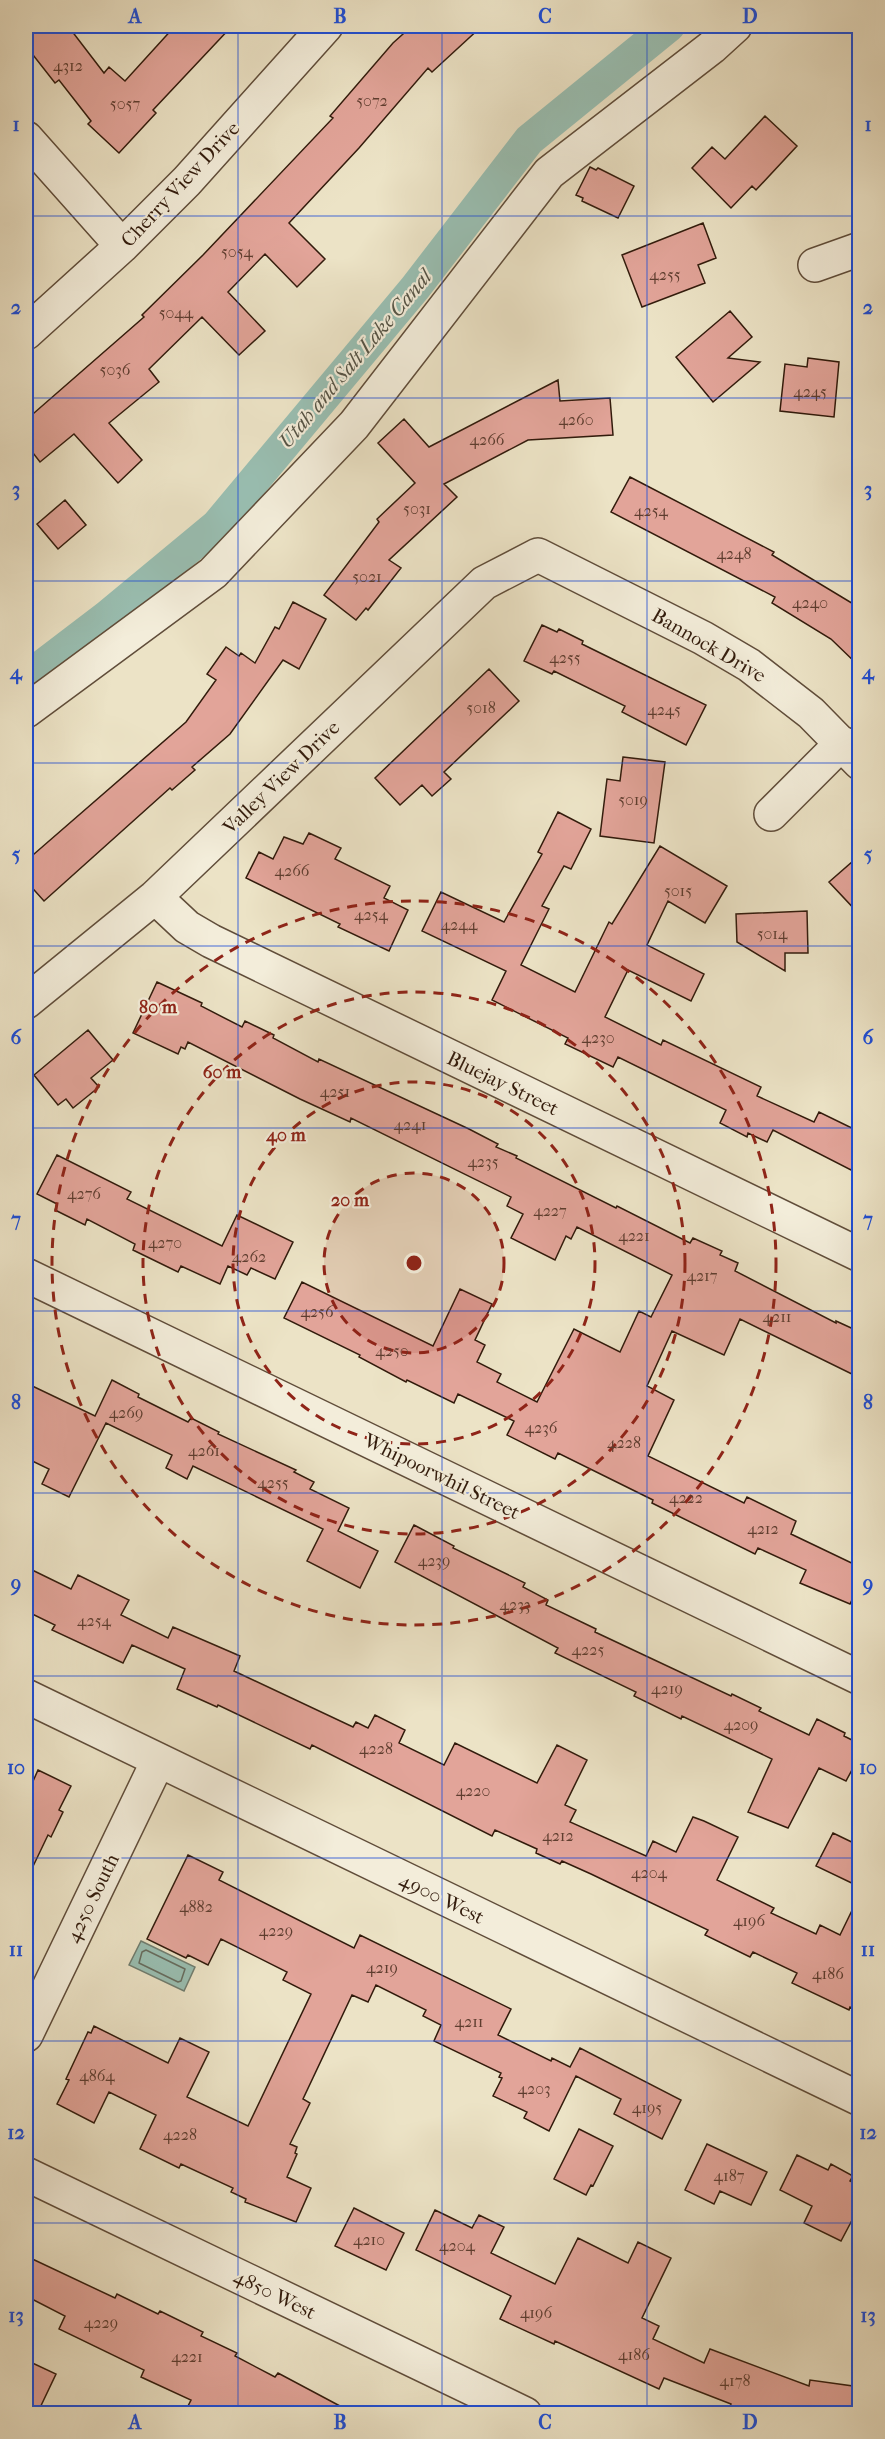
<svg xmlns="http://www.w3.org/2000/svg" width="885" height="2439" font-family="'IM FELL French Canon',serif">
<rect width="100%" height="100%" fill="#ece3c6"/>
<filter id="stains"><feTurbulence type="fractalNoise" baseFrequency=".00333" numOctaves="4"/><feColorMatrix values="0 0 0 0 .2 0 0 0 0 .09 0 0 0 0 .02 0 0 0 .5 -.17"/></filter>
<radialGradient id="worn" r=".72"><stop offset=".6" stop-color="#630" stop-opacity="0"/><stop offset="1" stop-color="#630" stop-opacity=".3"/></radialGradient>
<path fill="#99beb1" stroke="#707d6f" stroke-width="1.5" d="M141 1941 195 1967 184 1991 129 1965Z"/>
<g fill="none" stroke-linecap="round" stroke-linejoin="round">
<path stroke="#666c5e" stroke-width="1.5" d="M146 1950 185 1969 181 1981 178 1982 139 1963 142 1952Z"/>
<path stroke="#99beb1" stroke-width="32" d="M26 678 106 617 217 525 415 288 529 140 669 26"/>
</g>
<path fill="#e2a499" stroke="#321b0c" stroke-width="1.5" d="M40 26H68L104 73 109 67 125 81 175 26H232L153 110 156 113 119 153 88 124 91 121 59 80 55 83 26 46V37Z
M412 26H482L432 72 428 68 359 148 289 223 325 259 297 287 265 254 228 292 265 331 239 355 202 317 149 369 159 382 109 423 142 460 118 483 74 434 40 462 26 444V420L144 317 142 315 203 255 333 118 330 116 393 43Z
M765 116 797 146 756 190 752 186 731 208 692 168 712 147 725 159Z
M590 167 596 170 598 168 634 186 618 218 582 201 583 198 576 195Z
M703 223 716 258 698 265 705 283 642 307 622 255Z
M730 311 752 337 728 358 760 362 713 402 676 357Z
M808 358 839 362 834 417 780 411 785 364 807 367Z
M558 380 560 401 610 398 613 435 528 440 444 484 457 497 389 560 401 568 368 610 366 608 356 620 324 595 379 522 377 519 415 483 378 443 404 419 429 447Z
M630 477 774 552 772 555 860 608V667L831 639 772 603 775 597 611 512Z
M65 500 86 525 58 549 37 524Z
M293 602 326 619 299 669 283 660 230 734 192 767 195 770 172 790 170 788 44 901 26 881V861L186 722 216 680 207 674 226 647 239 656 241 653 255 663 275 627 279 629Z
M542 625 557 632 559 629 583 641 582 644 706 705 686 745 622 712 625 706 554 671 552 674 524 661Z
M489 669 519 701 444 772 451 779 432 796 422 785 400 805 375 778Z
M623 757 665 762 654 843 600 836 607 779 620 781Z
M558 812 591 829 571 869 564 866 542 906 549 909 521 965 575 992 609 922 612 924 660 846 727 886 705 923 668 901 647 945 704 974 691 1001 628 970 605 1017 661 1045 663 1040 761 1087 757 1096 814 1122 819 1112 860 1132V1152L851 1170 773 1130 767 1142 748 1133 747 1137 720 1123 726 1110 618 1057 613 1067 565 1044 568 1038 492 1000 506 971 422 931 441 892 504 922 542 854 538 852Z
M309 833 341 848 335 859 390 886 384 898 408 910 389 951 338 927 340 924 246 878 259 852 273 859 284 837 303 844Z
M860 855V915L829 882Z
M807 911 808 953H785V971L737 942 736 914Z
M157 982 202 1003 201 1006 242 1027 245 1021 274 1035 273 1038 318 1062 319 1059 469 1129 498 1144 496 1147 517 1156 516 1158 616 1208 617 1206 690 1243 693 1238 722 1251 720 1255 738 1263 735 1271 836 1323V1321L860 1332V1378L740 1319 724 1355 672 1331 647 1386 674 1400 648 1456 744 1503 747 1497 796 1521 791 1534 860 1567V1583L850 1604 800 1583 806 1570 758 1548 755 1554 652 1503 653 1500 558 1453 555 1459 507 1435 514 1421 458 1394 454 1403 407 1380 406 1382 359 1357 360 1355 284 1318 302 1282 433 1346 460 1289 492 1304 475 1340 485 1345 477 1362 501 1374 497 1382 537 1402 574 1329 620 1352 639 1311 651 1317 672 1275 577 1227 571 1239 566 1236 555 1260 511 1238 523 1214 507 1206 511 1197 351 1118 350 1122 300 1099 188 1042 185 1049 181 1047 178 1054 133 1033Z
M88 1030 113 1060 91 1078 99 1087 73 1108 66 1099 58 1105 34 1075Z
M57 1155 131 1192 127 1199 222 1246 237 1215 293 1242 275 1279 251 1268 247 1275 228 1266 220 1284 181 1266 178 1272 133 1250 135 1244 87 1219 85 1225 55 1210 57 1204 37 1194Z
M112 1380 139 1394 138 1397 188 1422 191 1418 219 1432 218 1434 296 1470 294 1472 314 1482 310 1489 349 1508 338 1531 378 1551 360 1588 307 1561 323 1529 193 1466 187 1479 166 1468 172 1455 106 1423 69 1497 42 1484 49 1469 26 1458V1383L95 1416Z
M414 1525 454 1546 453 1548 525 1583 523 1587 548 1600 546 1605 596 1629 595 1632 731 1696 732 1694 761 1708 759 1711 809 1735 817 1719 845 1733 844 1736 860 1744V1755L846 1781 819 1768 788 1828 748 1812 772 1759 682 1716 681 1719 634 1696 636 1692 555 1653 558 1648 395 1562Z
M26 1567 71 1589 78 1575 129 1600 121 1615 168 1638 173 1627 240 1656 234 1671 353 1727 356 1722 368 1728 375 1715 405 1730 399 1743 444 1765 455 1743 537 1783 557 1745 587 1760 565 1805 576 1810 570 1822 646 1856 653 1841 676 1852 693 1817 704 1821 738 1837 717 1880 774 1908 771 1913 816 1934 820 1925 840 1935 860 1894V2012L850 2007 849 2010 792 1983 797 1973 753 1952 750 1957 705 1935 708 1930 591 1874 562 1861 560 1864 536 1853 537 1849 495 1830 492 1836 312 1745 310 1749 218 1705 217 1707 177 1689 185 1669 132 1645 123 1663 52 1630 55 1625 26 1611Z
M38 1770 71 1786 59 1810 63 1812 51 1837 48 1835 26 1881V1797Z
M833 1833 860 1846V1887L816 1866Z
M188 1855 223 1872 219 1880 354 1948 360 1935 511 2009 498 2035 551 2061 552 2058 570 2067 580 2048 681 2100 662 2139 614 2114 621 2099 576 2076 549 2131 524 2118 527 2112 493 2096 502 2078 499 2077 501 2073 434 2041 441 2025 423 2016 426 2010 376 1985 368 2002 352 1995 303 2099 310 2103 290 2144 297 2147 295 2153 297 2154 287 2177 311 2188 296 2222 245 2202 246 2199 231 2192 233 2188 181 2164 179 2168 140 2149 156 2115 109 2092 94 2123 57 2104 69 2080 66 2079 88 2032 91 2033 94 2026 168 2063 180 2038 209 2052 187 2097 248 2126 311 1994 283 1980 287 1972 221 1939 208 1965 188 1955 186 1958 147 1939Z
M579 2129 613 2146 593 2186 591 2185 586 2195 554 2179Z
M707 2144 767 2172 751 2205 720 2191 714 2204 685 2190Z
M797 2155 828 2170 831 2164 853 2176 850 2181 860 2186V2205L841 2241 804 2223 812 2206 780 2190Z
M354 2208 404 2233 386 2270 335 2246Z
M435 2210 472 2228 479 2215 504 2227 491 2253 555 2284 578 2238 628 2263 638 2242 671 2258 642 2318 659 2326 653 2339 704 2363 710 2349 809 2386 810 2380 860 2387V2414H728L731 2404 664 2378 659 2389 555 2341 554 2344 500 2319 511 2296 416 2250Z
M26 2256 115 2298 117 2294 158 2314 160 2311 203 2332 201 2336 237 2353 235 2356 275 2377 278 2373 355 2414H184L191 2400 141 2377 144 2370 59 2329 65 2316 26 2296Z
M26 2360 56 2374 37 2414H26Z"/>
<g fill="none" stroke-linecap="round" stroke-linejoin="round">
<defs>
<path id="minor" d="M26 138 122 246
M815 265 860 249
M26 333 122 246 187 181 326 26
M26 711 213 573 354 425 549 173 712 47 735 26
M771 814 842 743
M155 897 187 927 211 941 860 1255
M26 1002 155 897 484 583 538 555 703 638 749 665 811 713 860 763
M26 1275 860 1678
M26 1696 860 2099
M26 2035 158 1761
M26 2174 525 2414"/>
</defs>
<use href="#minor" stroke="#604d3a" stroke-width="36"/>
<use href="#minor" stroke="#f3edda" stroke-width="33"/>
</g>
<path fill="none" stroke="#1d4ed8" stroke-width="1.5" stroke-opacity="0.55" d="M238 26V2414M442 26V2414M647 26V2414M26 216H860M26 398H860M26 581H860M26 763H860M26 946H860M26 1128H860M26 1311H860M26 1493H860M26 1676H860M26 1858H860M26 2041H860M26 2223H860"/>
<circle cx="414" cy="1263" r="90" fill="#8f2418" fill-opacity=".12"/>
<g fill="none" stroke="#8f2418" stroke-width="3" stroke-dasharray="10 8">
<circle cx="414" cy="1263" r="90"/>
<circle cx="414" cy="1263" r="181"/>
<circle cx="414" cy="1263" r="271"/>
<circle cx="414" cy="1263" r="362"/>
</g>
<g text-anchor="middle" stroke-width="4.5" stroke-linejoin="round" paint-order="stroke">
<g font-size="16" fill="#5e3d2f">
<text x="68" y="71">4312</text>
<text x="372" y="106">5072</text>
<text x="125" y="109">5057</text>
<text x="237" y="257">5054</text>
<text x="665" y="280">4255</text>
<text x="176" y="318">5044</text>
<text x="115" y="375">5036</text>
<text x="810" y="397">4245</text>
<text x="576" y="425">4260</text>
<text x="487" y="445">4266</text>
<text x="417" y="514">5031</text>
<text x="651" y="516">4254</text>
<text x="734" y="559">4248</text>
<text x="367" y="582">5021</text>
<text x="810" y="608">4240</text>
<text x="565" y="663">4255</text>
<text x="481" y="713">5018</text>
<text x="664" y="715">4245</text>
<text x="633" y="805">5019</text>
<text x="292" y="876">4266</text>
<text x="678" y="896">5015</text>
<text x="371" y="920">4254</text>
<text x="459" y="930">4244</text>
<text x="772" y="939">5014</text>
<text x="598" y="1043">4230</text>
<text x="335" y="1097">4251</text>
<text x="410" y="1130">4241</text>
<text x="483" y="1167">4235</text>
<text x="84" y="1199">4276</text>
<text x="550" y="1216">4227</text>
<text x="634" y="1241">4221</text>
<text x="165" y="1248">4270</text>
<text x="249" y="1262">4262</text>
<text x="702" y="1281">4217</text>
<text x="317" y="1317">4256</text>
<text x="777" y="1322">4211</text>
<text x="392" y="1356">4250</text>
<text x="126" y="1418">4269</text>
<text x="541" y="1433">4236</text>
<text x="624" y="1448">4228</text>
<text x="204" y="1456">4261</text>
<text x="273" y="1488">4255</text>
<text x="686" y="1503">4222</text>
<text x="763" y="1534">4212</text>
<text x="434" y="1566">4239</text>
<text x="515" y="1610">4233</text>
<text x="94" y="1626">4254</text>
<text x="588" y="1655">4225</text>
<text x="667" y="1694">4219</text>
<text x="741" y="1730">4209</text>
<text x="376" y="1754">4228</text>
<text x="473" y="1796">4220</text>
<text x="558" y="1841">4212</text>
<text x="649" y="1878">4204</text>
<text x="196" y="1912">4882</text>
<text x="749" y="1926">4196</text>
<text x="276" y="1936">4229</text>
<text x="382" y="1973">4219</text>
<text x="828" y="1979">4186</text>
<text x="469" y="2027">4211</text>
<text x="97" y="2081">4864</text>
<text x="534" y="2094">4203</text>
<text x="647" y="2113">4195</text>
<text x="180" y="2140">4228</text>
<text x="729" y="2181">4187</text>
<text x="369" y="2245">4210</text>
<text x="457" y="2251">4204</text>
<text x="536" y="2318">4196</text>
<text x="101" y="2328">4229</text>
<text x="634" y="2360">4186</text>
<text x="187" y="2362">4221</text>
<text x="735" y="2386">4178</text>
</g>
<g font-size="20" fill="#321b0c" stroke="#f3edda">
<text transform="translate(180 184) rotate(-47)" y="7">Cherry View Drive</text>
<text transform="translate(709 645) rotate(30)" y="7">Bannock Drive</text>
<text transform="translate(281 777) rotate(-44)" y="7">Valley View Drive</text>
<text transform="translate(503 1083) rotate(26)" y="7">Bluejay Street</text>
<text transform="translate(442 1476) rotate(26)" y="7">Whipoorwhil Street</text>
<text transform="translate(92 1898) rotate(-64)" y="7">4250 South</text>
<text transform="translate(442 1898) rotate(26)" y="7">4900 West</text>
<text transform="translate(275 2294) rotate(26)" y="7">4850 West</text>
</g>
<g font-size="21" font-style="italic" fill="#565446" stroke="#f3edda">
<text transform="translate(355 359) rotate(-50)" y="7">Utah and Salt Lake Canal</text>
</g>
</g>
<circle cx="414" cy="1263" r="9" fill="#8f2418" stroke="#f3edda" stroke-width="3"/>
<g font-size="18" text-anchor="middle" font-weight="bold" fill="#8f2418" stroke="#f3edda" stroke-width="4.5" stroke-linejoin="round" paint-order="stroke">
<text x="158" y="1013">80 m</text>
<text x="222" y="1078">60 m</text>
<text x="286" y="1141">40 m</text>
<text x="350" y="1206">20 m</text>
</g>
<rect width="885" height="2439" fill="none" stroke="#ece3c6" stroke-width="66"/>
<rect x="33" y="33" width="819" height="2373" fill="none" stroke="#1d4ed8" stroke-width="2"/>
<g font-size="20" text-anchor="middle" font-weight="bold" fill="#1d4ed8">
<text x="135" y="23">A</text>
<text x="340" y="23">B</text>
<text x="545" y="23">C</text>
<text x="750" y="23">D</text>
<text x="16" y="131">1</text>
<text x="868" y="131">1</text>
<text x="16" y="314">2</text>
<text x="868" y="314">2</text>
<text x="16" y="496">3</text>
<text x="868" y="496">3</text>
<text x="16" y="679">4</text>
<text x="868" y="679">4</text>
<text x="16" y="861">5</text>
<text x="868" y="861">5</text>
<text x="16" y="1044">6</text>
<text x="868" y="1044">6</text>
<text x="16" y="1226">7</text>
<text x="868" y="1226">7</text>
<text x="16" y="1409">8</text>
<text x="868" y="1409">8</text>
<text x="16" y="1591">9</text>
<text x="868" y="1591">9</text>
<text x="16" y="1774">10</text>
<text x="868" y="1774">10</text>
<text x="16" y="1956">11</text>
<text x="868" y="1956">11</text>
<text x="16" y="2139">12</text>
<text x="868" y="2139">12</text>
<text x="16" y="2322">13</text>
<text x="868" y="2322">13</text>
<text x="135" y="2429">A</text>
<text x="340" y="2429">B</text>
<text x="545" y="2429">C</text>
<text x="750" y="2429">D</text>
</g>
<rect width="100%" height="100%" filter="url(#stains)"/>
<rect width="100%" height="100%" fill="url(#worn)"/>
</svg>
